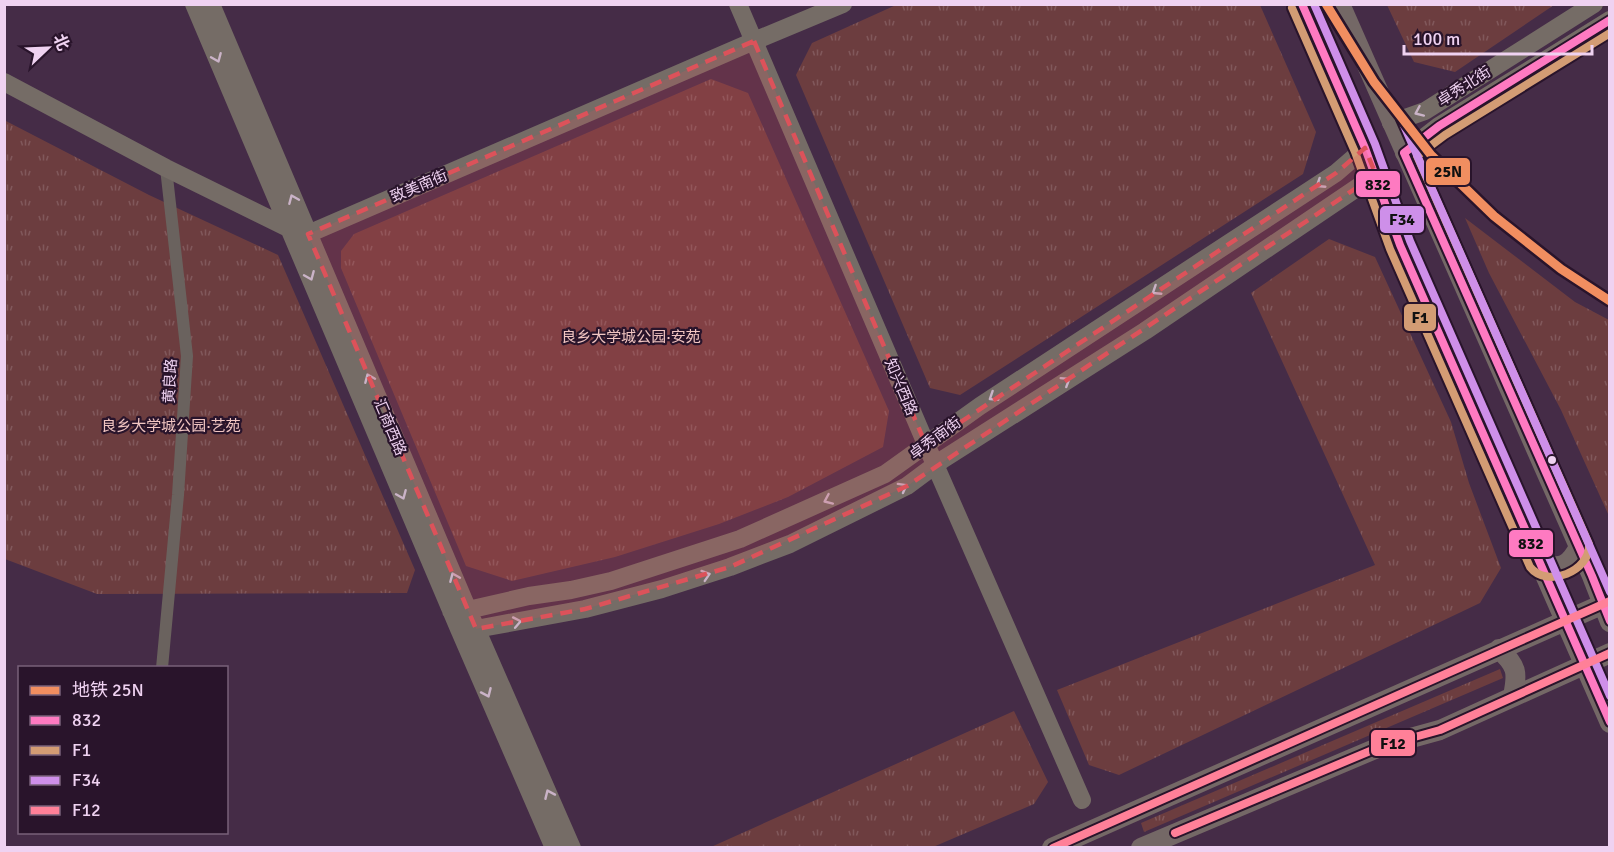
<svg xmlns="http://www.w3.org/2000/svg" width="1614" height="852" font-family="Signika,'Noto Sans SC',sans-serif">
<defs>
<pattern id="grass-tufts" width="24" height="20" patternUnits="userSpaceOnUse" patternTransform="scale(1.5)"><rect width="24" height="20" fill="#6c3d3f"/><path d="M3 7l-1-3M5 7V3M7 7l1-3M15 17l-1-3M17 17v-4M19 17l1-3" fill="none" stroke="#81585b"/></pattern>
</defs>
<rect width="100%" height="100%" fill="#452c47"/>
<path fill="url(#grass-tufts)" d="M896 5H1260L1316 132 1303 174 960 395 930 388 796 75 812 43Z
M1387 5H1554L1455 72 1414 62Z
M711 79 748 93 889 411 883 447 788 497 719 524 615 557 512 581 466 566 341 268V251L354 234Z
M4 120 149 195 278 255 415 570 407 593 97 594 5 559Z
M1465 218 1575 302 1609 320V516L1561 410 1489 273Z
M1329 239 1375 257 1451 422 1469 483 1501 568 1480 603 1119 775 1089 765 1057 690 1375 565 1251 293Z
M1500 669 1503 678 1144 832 1141 823Z
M1014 711 1048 782 1034 804 933 847H711Z"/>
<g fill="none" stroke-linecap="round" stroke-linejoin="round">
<path stroke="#6a625e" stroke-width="12" d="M162 668 178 495 187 356 166 168"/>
<path stroke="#756c66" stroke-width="18" d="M194 4 459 629 554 848
M211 4 468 610 572 848
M738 4 926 444 1082 800
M4 82 166 168 290 229 308 234 754 41 843 4
M1391 123 1425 111 1594 4
M1404 153 1439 126 1610 20
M451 611 468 610 529 596 571 590 611 581 740 539 885 474 980 406 1336 173 1365 148
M459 629H476L585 609 662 589 730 567 790 544 907 486 942 460 1145 331 1376 175"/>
<path stroke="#746866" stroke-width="20" d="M1302 4 1365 148 1400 245 1610 723
M1340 4 1592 576 1610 622
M1540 563C1561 570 1569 566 1579 547
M1499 649C1517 666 1518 672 1513 696
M1052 848 1610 601
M1141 848 1382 746 1440 730 1610 653"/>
<defs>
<path id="bus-1" d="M1302 4 1365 148 1400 245 1610 722
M1610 20 1439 126 1404 153 1592 576 1610 621"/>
<path id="bus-2" d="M1292 8 1355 152 1390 249 1530 567C1547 589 1591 571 1589 544L1417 156 1445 135 1610 33"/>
<path id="bus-3" d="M1314 4 1375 144 1410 241 1610 696
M1401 119 1610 592"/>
<path id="bus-4" d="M1175 833 1382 746 1440 730 1610 653
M1053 848 1610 601"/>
</defs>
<use href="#bus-1" stroke="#29142b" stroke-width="12"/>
<use href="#bus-2" stroke="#29142b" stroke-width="12"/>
<use href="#bus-3" stroke="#29142b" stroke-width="12"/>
<use href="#bus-4" stroke="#29142b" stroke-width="12"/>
<use href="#bus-1" stroke="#fe7ac1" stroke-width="8"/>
<use href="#bus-2" stroke="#d39c74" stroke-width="8"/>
<use href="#bus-3" stroke="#ce8fe9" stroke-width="8"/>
<use href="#bus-4" stroke="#ff8098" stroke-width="8"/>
<defs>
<path id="metro-1" d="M1326 4 1374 82 1431 155 1494 216 1561 269 1610 301"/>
</defs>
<use href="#metro-1" stroke="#29142b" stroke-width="14"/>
<use href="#metro-1" stroke="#f18e60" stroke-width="9"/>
</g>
<defs><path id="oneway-chevron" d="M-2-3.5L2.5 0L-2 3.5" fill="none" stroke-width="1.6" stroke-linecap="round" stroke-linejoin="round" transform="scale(1.5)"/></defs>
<g stroke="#cab3c7">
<use href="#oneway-chevron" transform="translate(217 58) rotate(67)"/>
<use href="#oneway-chevron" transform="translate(1419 112) rotate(156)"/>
<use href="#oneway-chevron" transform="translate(1320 184) rotate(147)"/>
<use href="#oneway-chevron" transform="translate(293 199) rotate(-113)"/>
<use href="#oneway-chevron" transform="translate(310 276) rotate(67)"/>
<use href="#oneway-chevron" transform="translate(1156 291) rotate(147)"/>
<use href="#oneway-chevron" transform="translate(369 378) rotate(-113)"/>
<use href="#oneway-chevron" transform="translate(1066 381) rotate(-32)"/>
<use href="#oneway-chevron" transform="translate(993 397) rotate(147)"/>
<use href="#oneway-chevron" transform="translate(903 487) rotate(-29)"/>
<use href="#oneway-chevron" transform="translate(402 495) rotate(67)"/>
<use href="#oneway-chevron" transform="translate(828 500) rotate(156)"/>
<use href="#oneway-chevron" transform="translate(706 575) rotate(-18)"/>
<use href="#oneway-chevron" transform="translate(454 577) rotate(-113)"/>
<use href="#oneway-chevron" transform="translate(517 622) rotate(-11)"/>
<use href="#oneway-chevron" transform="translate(487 693) rotate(66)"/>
<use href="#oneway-chevron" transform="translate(549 794) rotate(-114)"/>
</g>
<path fill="#dc525a" fill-opacity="0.2" stroke="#dc525a" stroke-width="4.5" stroke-dasharray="12 8" stroke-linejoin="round" d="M754 41 926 445 1336 173 1365 148 1376 175 907 486 730 567 585 609 476 629 308 234Z"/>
<circle fill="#efd2f1" stroke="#29142b" stroke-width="2" cx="1552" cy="460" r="5"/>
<g text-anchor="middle" stroke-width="4.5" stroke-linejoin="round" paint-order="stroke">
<g font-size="15" fill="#efd2f1" stroke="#29142b">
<text transform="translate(1464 86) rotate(-32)" y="5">卓秀北街</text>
<text transform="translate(419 186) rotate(-23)" y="5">致美南街</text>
<text transform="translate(170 381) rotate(-87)" y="5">黄良路</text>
<text transform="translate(901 387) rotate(67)" y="5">知兴西路</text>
<text transform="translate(390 427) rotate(67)" y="5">汇商西路</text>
<text transform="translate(935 438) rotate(-36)" y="5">卓秀南街</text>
</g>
<g font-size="15" fill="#f2c6c2" stroke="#29142b">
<text x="631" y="342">良乡大学城公园·安苑</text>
<text x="171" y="431">良乡大学城公园·艺苑</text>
</g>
</g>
<g stroke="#29142b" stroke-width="2">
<rect x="1425" y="157" width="46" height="29" rx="6" fill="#f18e60"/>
<rect x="1355" y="170" width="46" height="28" rx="6" fill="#fe7ac1"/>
<rect x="1379" y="205" width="46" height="29" rx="6" fill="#ce8fe9"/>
<rect x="1403" y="303" width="34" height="29" rx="6" fill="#d39c74"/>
<rect x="1508" y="529" width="46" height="29" rx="6" fill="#fe7ac1"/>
<rect x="1370" y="729" width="46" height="28" rx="6" fill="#ff8098"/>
</g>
<g font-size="16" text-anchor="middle" font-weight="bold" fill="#111">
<text x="1448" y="177">25N</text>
<text x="1378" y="190">832</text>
<text x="1402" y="225">F34</text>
<text x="1420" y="323">F1</text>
<text x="1531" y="549">832</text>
<text x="1393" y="749">F12</text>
</g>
<rect width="1614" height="852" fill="none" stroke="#efd2f1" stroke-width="12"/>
<rect x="18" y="666" width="210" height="168" fill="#29142b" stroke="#78607a" stroke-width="1.5"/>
<rect x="30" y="686" width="30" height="9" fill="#f18e60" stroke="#78607a" stroke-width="1.5"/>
<text x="72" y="696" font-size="18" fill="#efd2f1">地铁 25N</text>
<rect x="30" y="716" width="30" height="9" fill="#fe7ac1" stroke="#78607a" stroke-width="1.5"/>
<text x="72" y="726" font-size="18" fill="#efd2f1">832</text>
<rect x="30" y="746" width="30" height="9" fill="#d39c74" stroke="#78607a" stroke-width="1.5"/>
<text x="72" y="756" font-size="18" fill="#efd2f1">F1</text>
<rect x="30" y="776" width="30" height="9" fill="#ce8fe9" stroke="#78607a" stroke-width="1.5"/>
<text x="72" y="786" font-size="18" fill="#efd2f1">F34</text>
<rect x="30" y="806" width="30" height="9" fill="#ff8098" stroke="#78607a" stroke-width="1.5"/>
<text x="72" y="816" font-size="18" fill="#efd2f1">F12</text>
<g transform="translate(48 48) rotate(67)" stroke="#29142b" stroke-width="4.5" paint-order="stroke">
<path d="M0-4.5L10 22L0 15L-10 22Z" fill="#efd2f1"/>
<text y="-9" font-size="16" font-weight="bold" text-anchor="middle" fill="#efd2f1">北</text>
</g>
<path d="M1404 45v9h188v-9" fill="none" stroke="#efd2f1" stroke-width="3"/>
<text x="1413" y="45" font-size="18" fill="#efd2f1" stroke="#29142b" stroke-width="4.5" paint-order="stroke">100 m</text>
</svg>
